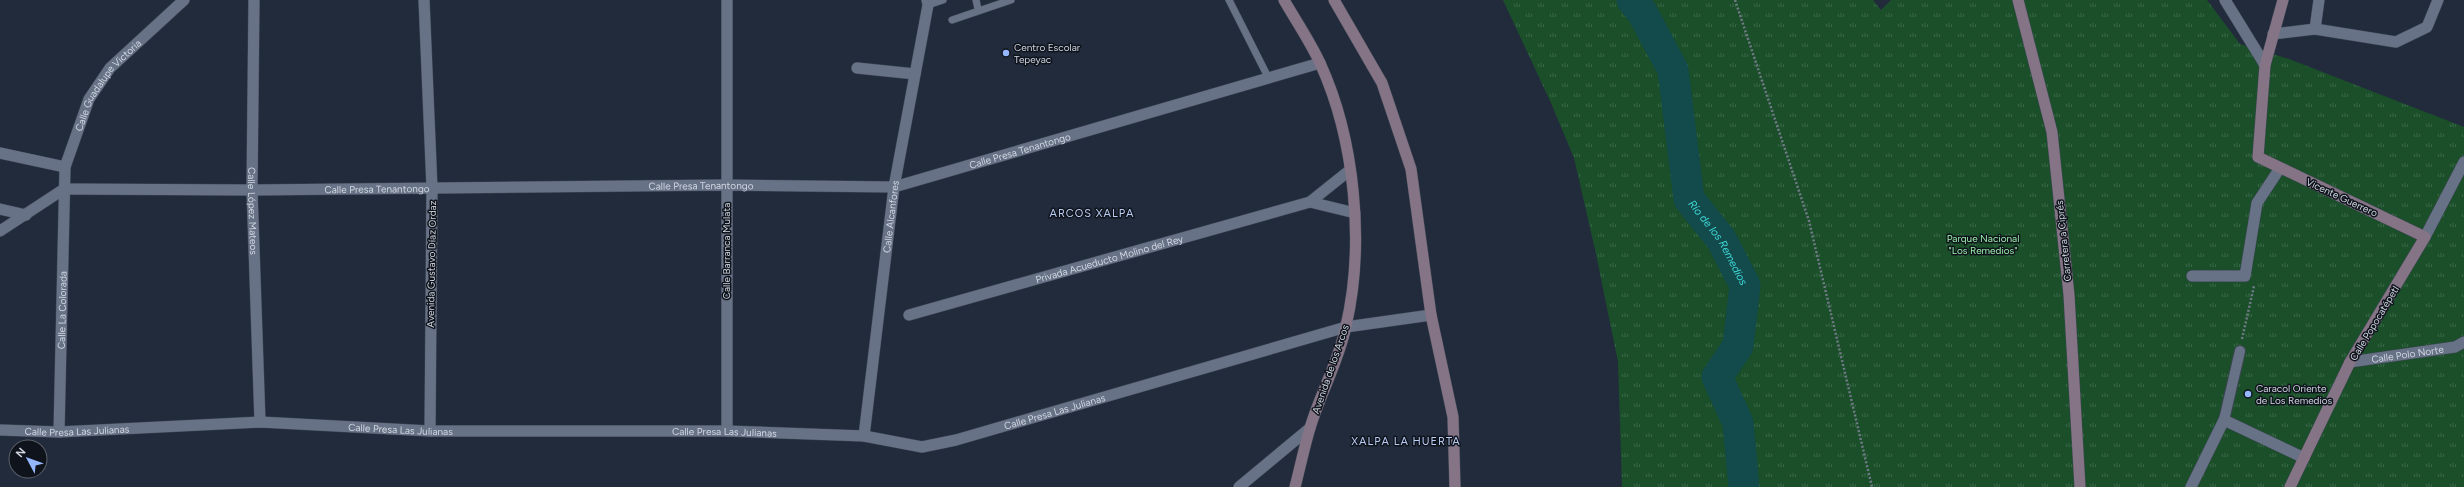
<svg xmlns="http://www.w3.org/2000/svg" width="2464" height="487" font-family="Figtree,sans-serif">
<defs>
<pattern id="park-tufts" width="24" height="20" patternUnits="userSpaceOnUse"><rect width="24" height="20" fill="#1a4f29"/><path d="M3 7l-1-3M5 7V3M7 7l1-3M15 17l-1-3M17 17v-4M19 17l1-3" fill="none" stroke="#3a6848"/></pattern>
</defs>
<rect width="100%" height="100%" fill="#212b3b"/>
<path fill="url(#park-tufts)" d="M1503 0H1873L1881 10 1891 0H2207L2240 44 2289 59 2464 127V487H1622L1618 362 1596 254 1574 158 1551 103Z"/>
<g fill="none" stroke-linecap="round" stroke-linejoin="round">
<path stroke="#134a4b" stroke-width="31" id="s1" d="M1632 0 1642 12 1673 70 1689 199 1721 239 1745 285 1738 346 1717 377 1738 423 1744 487"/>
<defs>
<path id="service" d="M976 0 978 9
M1229 0 1269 79
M928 5 943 0
M952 20 1011 0"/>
<path id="pedestrian" d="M2224 420 2240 351"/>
<g id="minor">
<path id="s2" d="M254 0 252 190 260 422"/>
<path d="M424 0 432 188 430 431"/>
<path d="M727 0V431"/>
<path d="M2225 0 2265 65"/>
<path d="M2315 29 2319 0"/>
<path d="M2273 34 2315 29 2396 42 2427 27 2438 0"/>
<path d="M857 68 915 74"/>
<path d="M0 153 65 167"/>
<path id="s3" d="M64 189 252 190 725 185 894 187 1320 63"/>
<path d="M1310 202 1355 213"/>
<path d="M0 209 26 215"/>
<path d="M0 231 64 189"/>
<path d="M2425 237 2464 162"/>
<path d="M2192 276H2245L2257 203 2280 168"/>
<path id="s4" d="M909 315 1310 202 1350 170"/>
<path id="s5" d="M2350 362 2455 347 2464 342"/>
<path id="s6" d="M0 430 59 432 260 422 430 431H727L864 436 922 447 956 440 1346 327 1431 315"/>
<path id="s7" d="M59 432 65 167 89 99 110 68 184 0"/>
<path id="s8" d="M864 436 894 187 928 5 927 0"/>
<path d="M2191 487 2224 420 2304 458"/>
</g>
<path id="tertiary" d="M1239 487 1310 428"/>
<path id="secondary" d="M1284 0C1296 21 1310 41 1320 63 1355 139 1365 244 1346 326 1339 361 1320 394 1310 428 1304 448 1300 468 1295 487
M1334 0 1382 83 1411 169 1431 315 1453 417 1455 487
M2018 0 2052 132 2069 295 2080 487
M2283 0 2265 65 2258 157 2425 237 2350 362 2290 487"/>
</defs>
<use href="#service" stroke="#3e4654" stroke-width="8"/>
<use href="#pedestrian" stroke="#3e4654" stroke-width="12"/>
<use href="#minor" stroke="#3e4654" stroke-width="12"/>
<use href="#tertiary" stroke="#3e4654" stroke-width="12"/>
<use href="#secondary" stroke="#3e4654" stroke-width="12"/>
<path stroke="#727a88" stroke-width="2.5" stroke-dasharray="2 2" stroke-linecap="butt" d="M1735 0 1809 221 1872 487
M2242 339 2254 286"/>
<use href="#service" stroke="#677286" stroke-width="7"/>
<use href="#pedestrian" stroke="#677286" stroke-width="10"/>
<use href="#minor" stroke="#677286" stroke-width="11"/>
<use href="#tertiary" stroke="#677286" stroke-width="11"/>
<use href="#secondary" stroke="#847485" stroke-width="11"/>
</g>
<g fill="#94b7fd" stroke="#0f131b" stroke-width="1.5">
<circle cx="1006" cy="53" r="4"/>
<circle cx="2248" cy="394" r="4"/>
</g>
<g text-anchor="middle" stroke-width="3" stroke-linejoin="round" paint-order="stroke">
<g font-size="10" fill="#d0d6e1" stroke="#0f131b" text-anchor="start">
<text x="1014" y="51">Centro Escolar<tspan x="1014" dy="12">Tepeyac</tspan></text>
<text x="2256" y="392">Caracol Oriente<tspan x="2256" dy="12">de Los Remedios</tspan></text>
</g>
<g font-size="10" fill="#d0d6e1" stroke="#0f131b">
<text dy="4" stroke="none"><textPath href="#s7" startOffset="359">Calle Guadalupe Victoria</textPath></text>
<text dy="4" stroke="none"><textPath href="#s3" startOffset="961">Calle Presa Tenantongo</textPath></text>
<text dy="4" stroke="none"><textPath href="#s3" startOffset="637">Calle Presa Tenantongo</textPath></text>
<text dy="4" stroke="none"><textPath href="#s3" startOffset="313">Calle Presa Tenantongo</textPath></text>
<text transform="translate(2342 197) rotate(25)" y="4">Vicente Guerrero</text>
<text dy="4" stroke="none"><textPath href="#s2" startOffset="211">Calle López Mateos</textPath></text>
<text dy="4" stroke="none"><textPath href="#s8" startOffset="221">Calle Alcanfores</textPath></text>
<text transform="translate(2063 241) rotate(-96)" y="4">Carretera a Ciprés</text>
<text transform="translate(726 251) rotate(-90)" y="4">Calle Barranca Mulata</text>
<text dy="4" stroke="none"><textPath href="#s4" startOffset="208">Privada Acueducto Molino del Rey</textPath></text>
<text transform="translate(431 264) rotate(-89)" y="4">Avenida Gustavo Díaz Ordaz</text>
<text dy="4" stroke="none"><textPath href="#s7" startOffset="122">Calle La Colorada</textPath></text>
<text transform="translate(2374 323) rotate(-59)" y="4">Calle Popocatépetl</text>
<text dy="4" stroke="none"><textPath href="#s5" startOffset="58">Calle Polo Norte</textPath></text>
<text transform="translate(1330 369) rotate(-71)" y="4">Avenida de los Arcos</text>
<text dy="4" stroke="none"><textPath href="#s6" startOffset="1061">Calle Presa Las Julianas</textPath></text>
<text dy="4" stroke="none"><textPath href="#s6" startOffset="77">Calle Presa Las Julianas</textPath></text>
<text dy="4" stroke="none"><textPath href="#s6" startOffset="401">Calle Presa Las Julianas</textPath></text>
<text dy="4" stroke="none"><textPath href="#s6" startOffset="725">Calle Presa Las Julianas</textPath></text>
</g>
<g font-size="10" fill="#9cf0ad" stroke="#0f131b">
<text x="1983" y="242">Parque Nacional<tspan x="1983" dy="12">"Los Remedios"</tspan></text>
</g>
<g font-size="11" letter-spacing="1" fill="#b9cdf5" stroke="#0f131b">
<text x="1092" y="217">ARCOS XALPA</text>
<text x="1406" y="445">XALPA LA HUERTA</text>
</g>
<g font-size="11" font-style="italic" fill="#3fd8d9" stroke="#0f131b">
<text dy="4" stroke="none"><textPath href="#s1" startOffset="264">Río de los Remedios</textPath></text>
</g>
</g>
<g transform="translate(28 459) rotate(311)"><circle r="19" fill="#0f131b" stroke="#5c616a"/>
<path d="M0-3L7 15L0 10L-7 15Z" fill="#94b7fd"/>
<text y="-6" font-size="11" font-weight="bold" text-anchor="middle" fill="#d0d6e1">N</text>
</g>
</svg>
